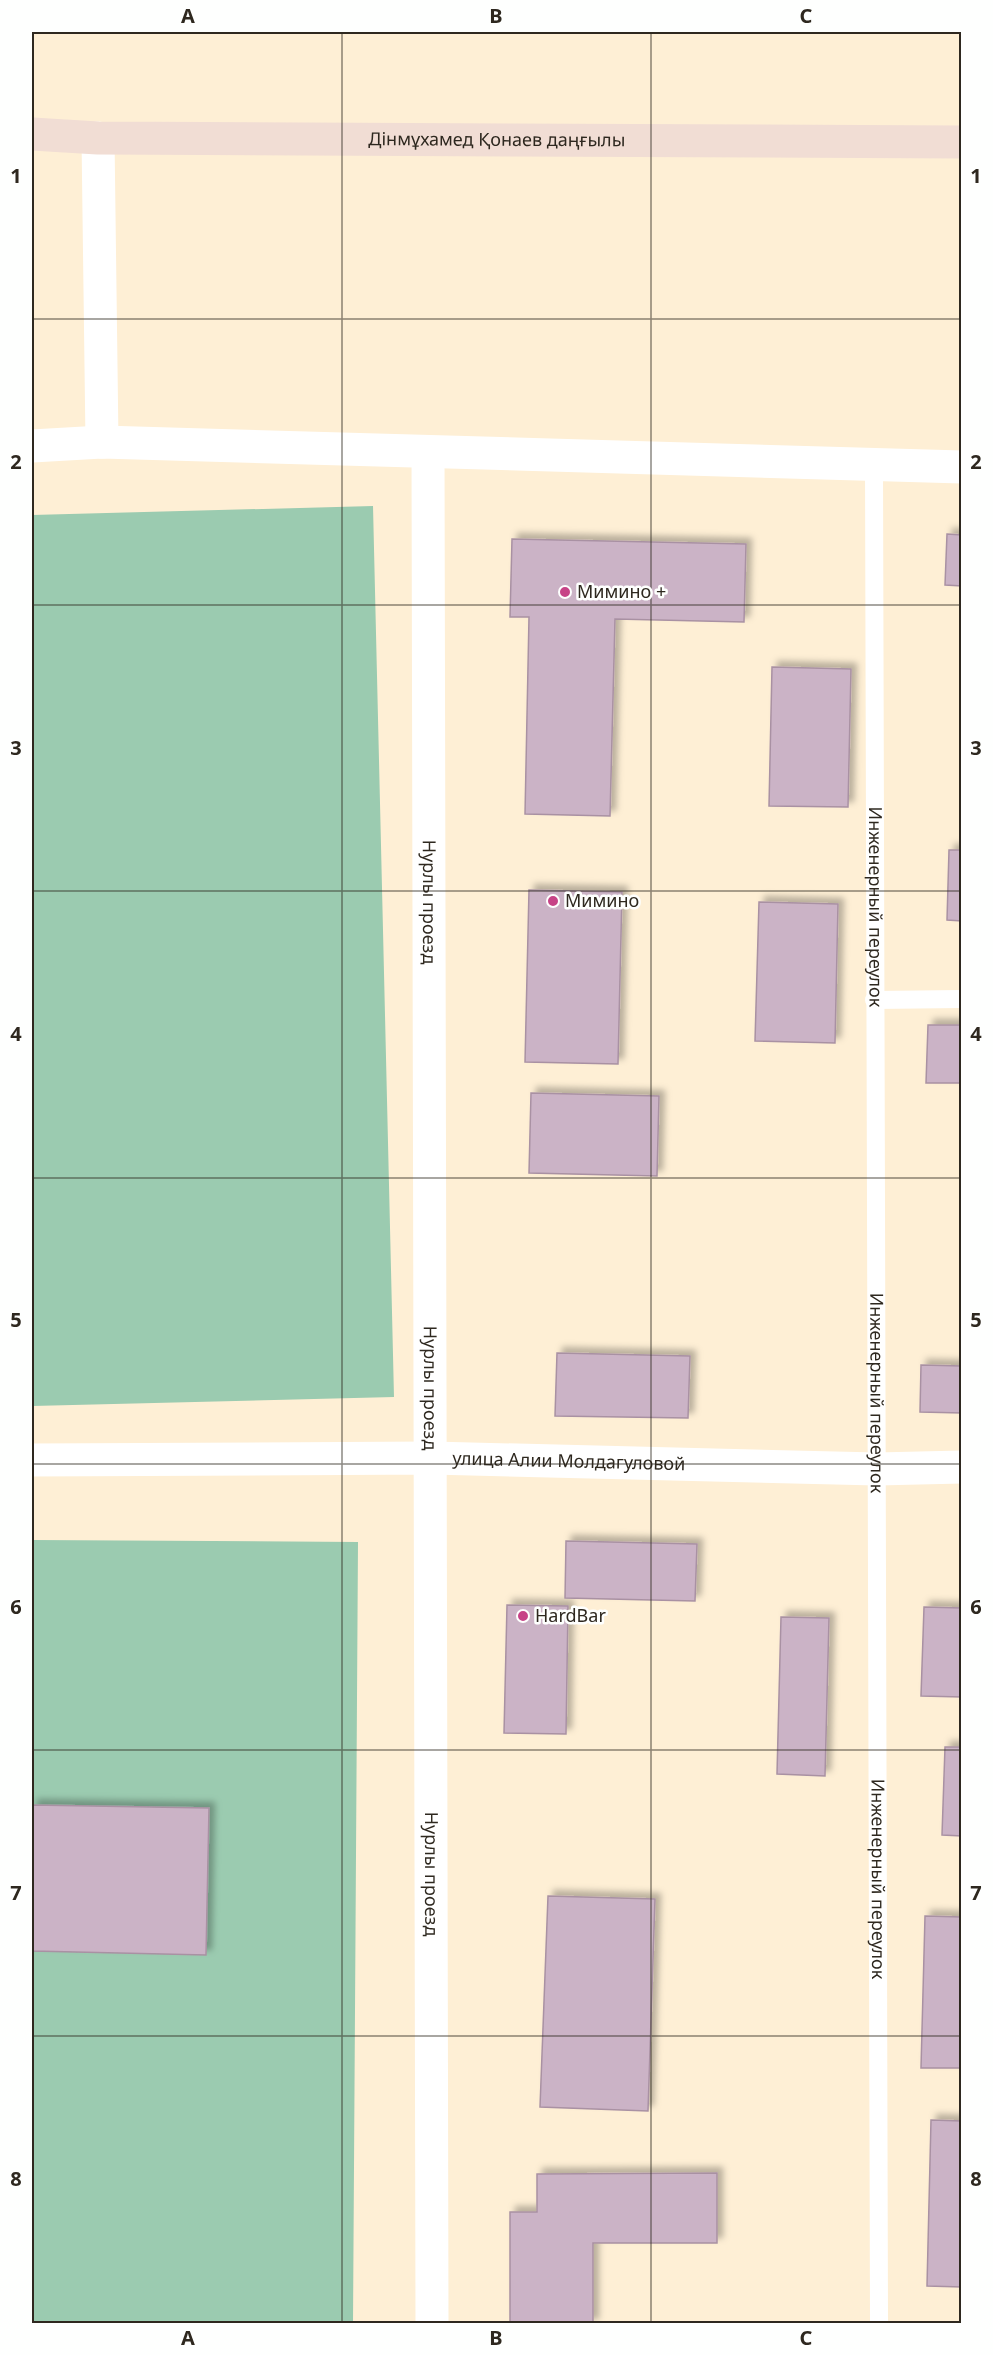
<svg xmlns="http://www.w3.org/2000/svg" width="993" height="2355" font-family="'Noto Sans',sans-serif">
<defs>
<filter id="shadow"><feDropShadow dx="5.5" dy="-5.5" stdDeviation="3" flood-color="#0004"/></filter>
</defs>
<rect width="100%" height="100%" fill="#feefd5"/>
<path fill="#9bcbb0" d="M373 506 394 1397 32 1406V515Z
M32 1540 358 1542 353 2323 32 2324Z"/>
<path fill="#cbb3c6" stroke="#a991a3" stroke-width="1.5" filter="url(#shadow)" d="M947 534 962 535V586L945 585Z
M512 539 746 544 744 622 615 619 610 816 525 814 529 617H510Z
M772 667 851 669 848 807 769 806Z
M949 850H962V921L947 920Z
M529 890 622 892 618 1064 525 1062Z
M759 902 838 904 835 1043 755 1041Z
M928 1025H962V1083H926Z
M531 1093 659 1096 657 1176 529 1173Z
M557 1353 690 1356 688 1418 555 1416Z
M921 1365 962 1366V1413L920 1412Z
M566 1541 697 1544 695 1601 565 1598Z
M507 1605 568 1606 566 1734 504 1733Z
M924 1607 962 1608V1697L921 1696Z
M781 1617 829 1618 825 1776 777 1774Z
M945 1747H962V1836L942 1835Z
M32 1805 209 1808 206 1955 32 1951Z
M548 1896 655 1899 648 2111 540 2107Z
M925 1916 962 1917V2068H921Z
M931 2120 962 2121V2287L927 2286Z
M717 2173V2243H593V2324H510V2212H537V2174Z"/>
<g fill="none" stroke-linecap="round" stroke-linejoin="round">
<g stroke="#fff" stroke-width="18">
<path id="s1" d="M874 465 879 2324"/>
<path d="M874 1000 962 999"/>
</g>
<g stroke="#fff" stroke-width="33">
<path d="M98 138 102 442"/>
<path d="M32 446 102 442 962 467"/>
<path id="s2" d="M428 452 432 2324"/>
<path id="s3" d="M32 1460 432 1458 877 1469 962 1467"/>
</g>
<path stroke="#f1ddd4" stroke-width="33" id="s4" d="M32 134 98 138 962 142"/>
</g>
<path fill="none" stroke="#2e281f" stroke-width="1.5" stroke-opacity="0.55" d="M342 32V2324M651 32V2324M32 319H962M32 605H962M32 891H962M32 1178H962M32 1464H962M32 1750H962M32 2036H962"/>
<g fill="#c74387" stroke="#fefffe" stroke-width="2">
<circle cx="565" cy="592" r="6"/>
<circle cx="553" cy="901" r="6"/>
<circle cx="523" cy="1616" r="6"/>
</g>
<g text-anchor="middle" stroke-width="5" stroke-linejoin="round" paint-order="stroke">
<g font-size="18" fill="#2e281f" stroke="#fefffe">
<text dy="6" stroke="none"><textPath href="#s4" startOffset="465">Дінмұхамед Қонаев даңғылы</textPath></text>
<text dy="6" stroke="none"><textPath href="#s2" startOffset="450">Нурлы проезд</textPath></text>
<text dy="6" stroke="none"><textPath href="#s1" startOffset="442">Инженерный переулок</textPath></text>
<text dy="6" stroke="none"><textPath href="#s2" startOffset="936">Нурлы проезд</textPath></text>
<text dy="6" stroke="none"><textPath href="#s1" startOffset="928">Инженерный переулок</textPath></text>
<text dy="6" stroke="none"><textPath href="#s3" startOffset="537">улица Алии Молдагуловой</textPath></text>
<text dy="6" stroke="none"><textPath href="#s2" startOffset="1422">Нурлы проезд</textPath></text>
<text dy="6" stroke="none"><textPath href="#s1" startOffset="1414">Инженерный переулок</textPath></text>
</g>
<g font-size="18" fill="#2e281f" stroke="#fefffe" text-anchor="start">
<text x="577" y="598">Мимино +</text>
<text x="565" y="907">Мимино</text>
<text x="535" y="1622">HardBar</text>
</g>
</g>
<rect width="993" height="2355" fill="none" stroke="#fefffe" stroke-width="66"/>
<rect x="33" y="33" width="927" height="2289" fill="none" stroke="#2e281f" stroke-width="2"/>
<g font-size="20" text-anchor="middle" font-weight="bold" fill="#2e281f">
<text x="188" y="23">A</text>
<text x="496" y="23">B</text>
<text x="806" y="23">C</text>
<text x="16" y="183">1</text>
<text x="976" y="183">1</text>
<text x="16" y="469">2</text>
<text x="976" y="469">2</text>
<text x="16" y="755">3</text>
<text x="976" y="755">3</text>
<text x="16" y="1041">4</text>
<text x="976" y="1041">4</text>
<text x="16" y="1327">5</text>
<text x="976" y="1327">5</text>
<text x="16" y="1614">6</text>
<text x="976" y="1614">6</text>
<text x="16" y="1900">7</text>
<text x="976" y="1900">7</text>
<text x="16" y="2186">8</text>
<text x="976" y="2186">8</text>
<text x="188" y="2345">A</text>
<text x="496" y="2345">B</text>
<text x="806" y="2345">C</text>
</g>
</svg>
